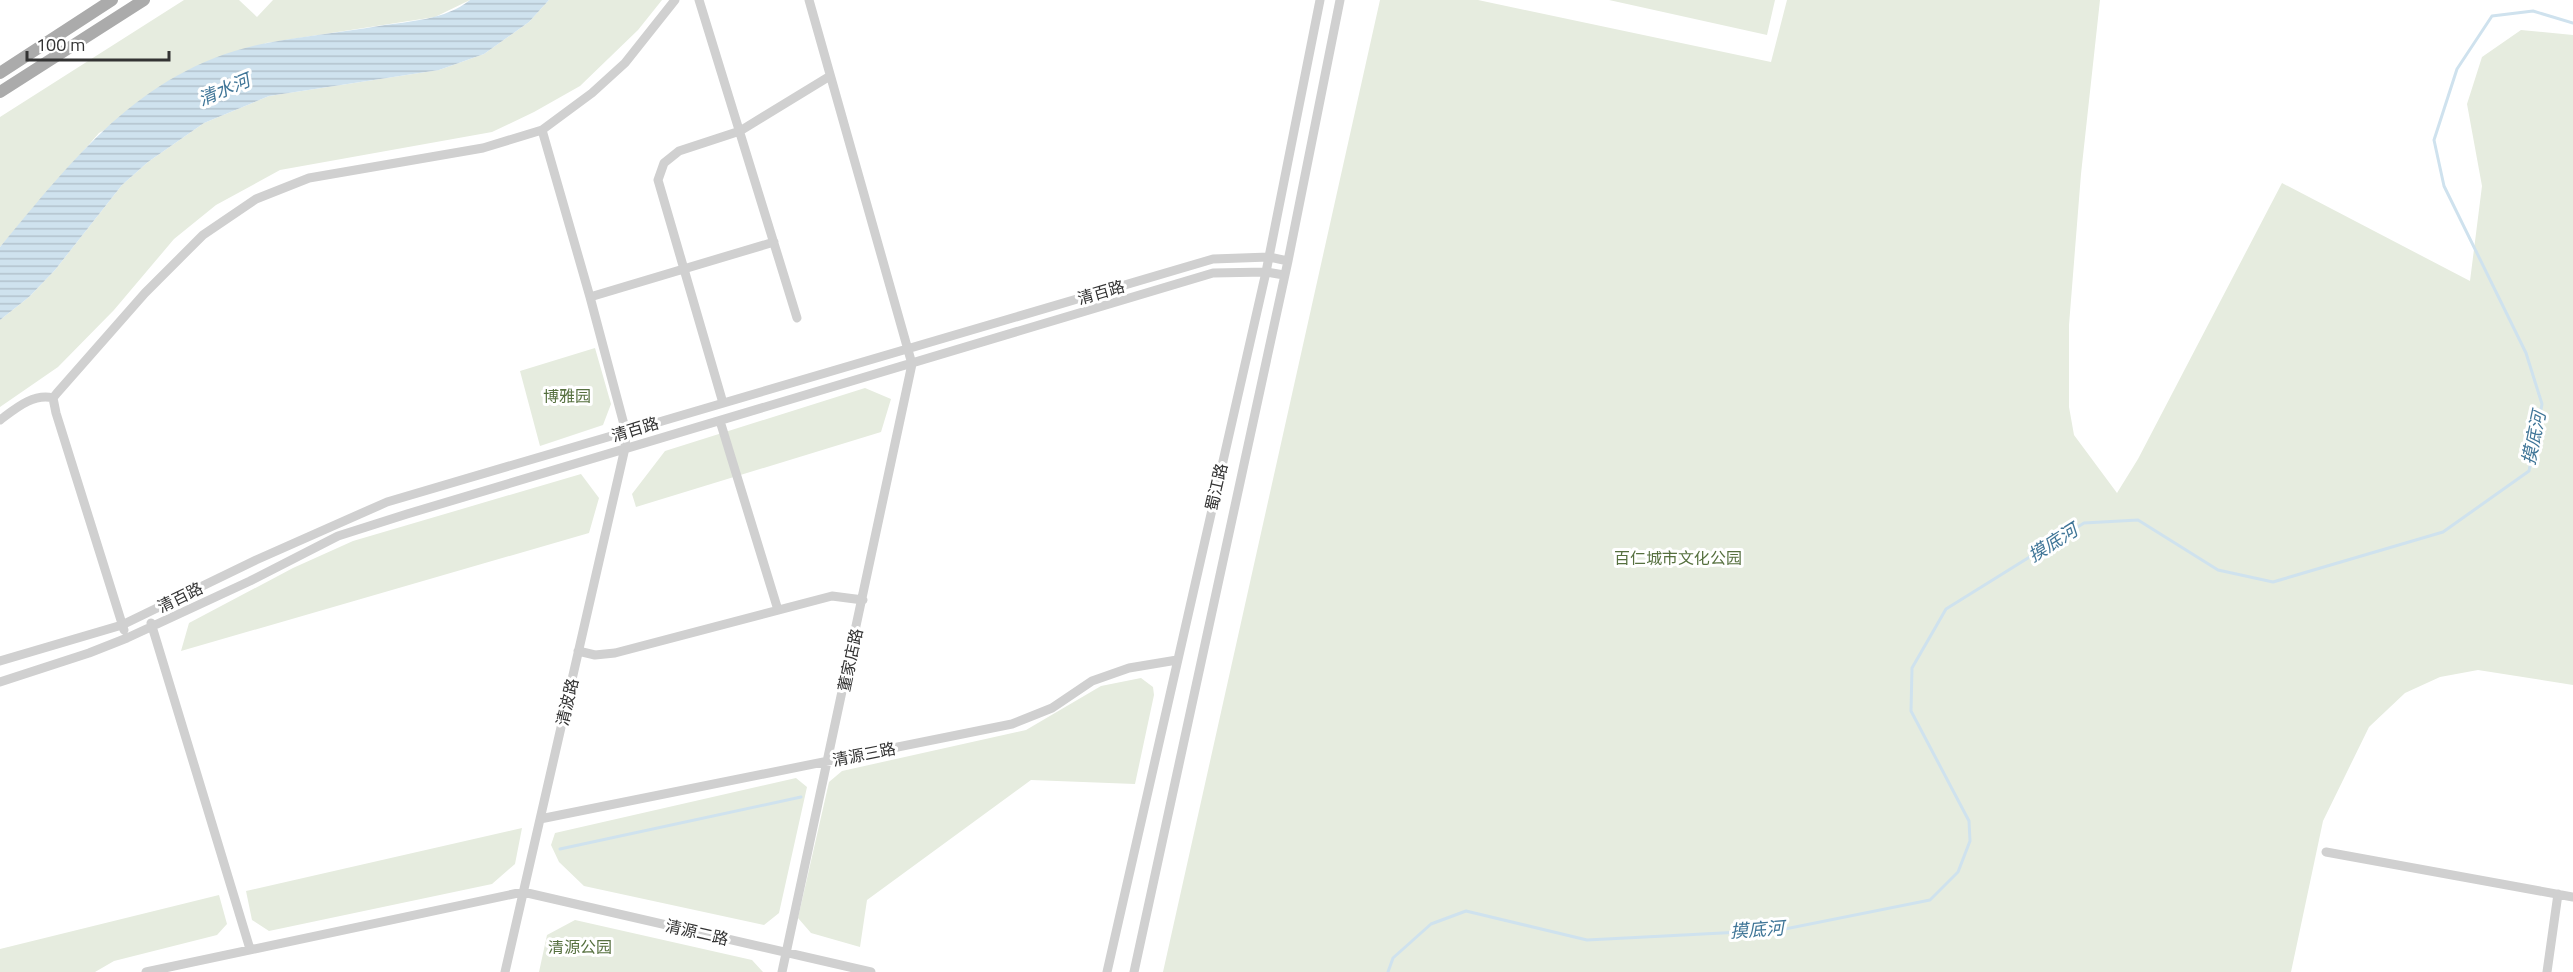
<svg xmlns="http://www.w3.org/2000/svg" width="2573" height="972" font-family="'Titillium Web','Noto Sans SC',sans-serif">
<defs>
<pattern id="water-rules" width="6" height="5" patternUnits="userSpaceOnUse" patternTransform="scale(1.5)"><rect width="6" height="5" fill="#cfe2ee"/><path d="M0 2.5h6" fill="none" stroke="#b2c2cd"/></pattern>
</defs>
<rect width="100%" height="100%" fill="#fff"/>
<path fill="#e6ecdf" d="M184 0H239L257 17 273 0H470L435 17 266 43 99 133 0 247V117Z
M549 0H662L638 30 580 86 534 112 492 132 280 170 216 205 174 239 114 310 58 367 0 407V320L29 297 55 270 122 185 148 162 204 123 269 96 439 70 484 54 529 22Z
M1380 0H1478L1771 62 1787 0H2100L2081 174 2069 325V407L2074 435 2117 493 2138 459 2282 183 2470 281 2482 186 2467 104 2482 57 2521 30 2573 35V685L2478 670 2440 677 2405 693 2369 727 2323 821 2291 972H1163Z
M1609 0H1775L1767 35Z
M595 348 611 404 603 425 540 446 520 371Z
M865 388 891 399 881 432 636 507 632 494 665 451Z
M581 474 599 498 589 533 181 651 189 623 293 568 353 541Z
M1141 678 1153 687 1154 695 1135 784 1031 780 867 900 860 947 811 933 798 918 829 782 842 771 1026 730 1101 686Z
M796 778 807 787 779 913 764 925 584 886 559 862 551 845 555 833Z
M522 828 515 864 492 884 269 931 252 920 246 891Z
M219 895 227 924 217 935 114 961 95 972H0V949Z
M575 920 752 960 763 972H539L547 935Z"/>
<path fill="url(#water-rules)" d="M470 0H549L529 22 484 54 439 70 269 96 204 123 148 162 122 185 55 270 29 297 0 320V247C76 156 143 67 267 43 304 36 342 32 379 26 410 21 445 20 470 0Z"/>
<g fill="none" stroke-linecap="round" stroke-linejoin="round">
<path stroke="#cfe2ee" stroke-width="3" d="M560 849 801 797
M1388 972 1393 958 1431 924 1466 911 1587 940 1780 930 1930 900 1958 872 1970 841 1969 821 1911 711 1912 668 1946 609 2084 523 2138 520 2218 570 2273 582 2443 532 2529 471 2542 404 2526 353 2444 186 2434 140 2457 69 2492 16 2533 11 2573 23"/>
<path stroke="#d0d0d0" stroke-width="9" d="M699 0 797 318
M590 297 774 242
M723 403 658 180 664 163 679 151 740 131 830 76
M0 420C15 409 33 393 53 398
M720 421 778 610
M151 623 250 949
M124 630 56 413 53 398 57 393 145 293 203 235 256 199 309 178 483 148 542 130 592 93 625 63 675 0
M578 651 595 655 615 653 832 596 863 600
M0 661 122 625 256 560 387 502 1213 259 1269 257 1288 261
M0 682 89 653 127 638 250 581 338 536 407 514 1213 273 1266 272 1284 275
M540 819 1012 724 1052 708 1092 681 1129 668 1177 660
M2326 852 2573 897
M146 972 523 892 871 972
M505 972 625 448 626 432 590 297 542 130
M782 972 912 364 809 0
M1107 972 1266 272 1320 0
M1134 972 1288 261 1340 0
M2547 972 2558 894"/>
<path stroke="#ababab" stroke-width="12" d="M0 73 112 0
M0 92 144 0"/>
</g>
<g text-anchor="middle" stroke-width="6" stroke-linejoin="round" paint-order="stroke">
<g font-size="16" fill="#333" stroke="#fff">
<text transform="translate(1101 292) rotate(-16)" y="6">清百路</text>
<text transform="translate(635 429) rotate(-17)" y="6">清百路</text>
<text transform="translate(1216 487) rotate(-77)" y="6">蜀江路</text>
<text transform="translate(180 597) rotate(-26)" y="6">清百路</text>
<text transform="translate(850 660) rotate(-78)" y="6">董家店路</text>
<text transform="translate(567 702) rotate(-77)" y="6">清波路</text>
<text transform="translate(864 754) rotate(-11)" y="6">清源三路</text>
<text transform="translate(697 932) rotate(13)" y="6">清源二路</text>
</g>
<g font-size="16" fill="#56703f" stroke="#fff">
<text x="567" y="402">博雅园</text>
<text x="1678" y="564">百仁城市文化公园</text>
<text x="580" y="953">清源公园</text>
</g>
<g font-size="18" font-style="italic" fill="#3f7597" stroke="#fff">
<text transform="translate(224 90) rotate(-23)" y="6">清水河</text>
<text transform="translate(2534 438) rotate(-78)" y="6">摸底河</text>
<text transform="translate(2053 543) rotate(-32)" y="6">摸底河</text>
<text transform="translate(1757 930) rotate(-4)" y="6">摸底河</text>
</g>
</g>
<path d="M27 51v9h142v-9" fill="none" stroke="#333333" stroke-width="3"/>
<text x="36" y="51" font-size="18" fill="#333333" stroke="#ffffff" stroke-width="4.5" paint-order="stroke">100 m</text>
</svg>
